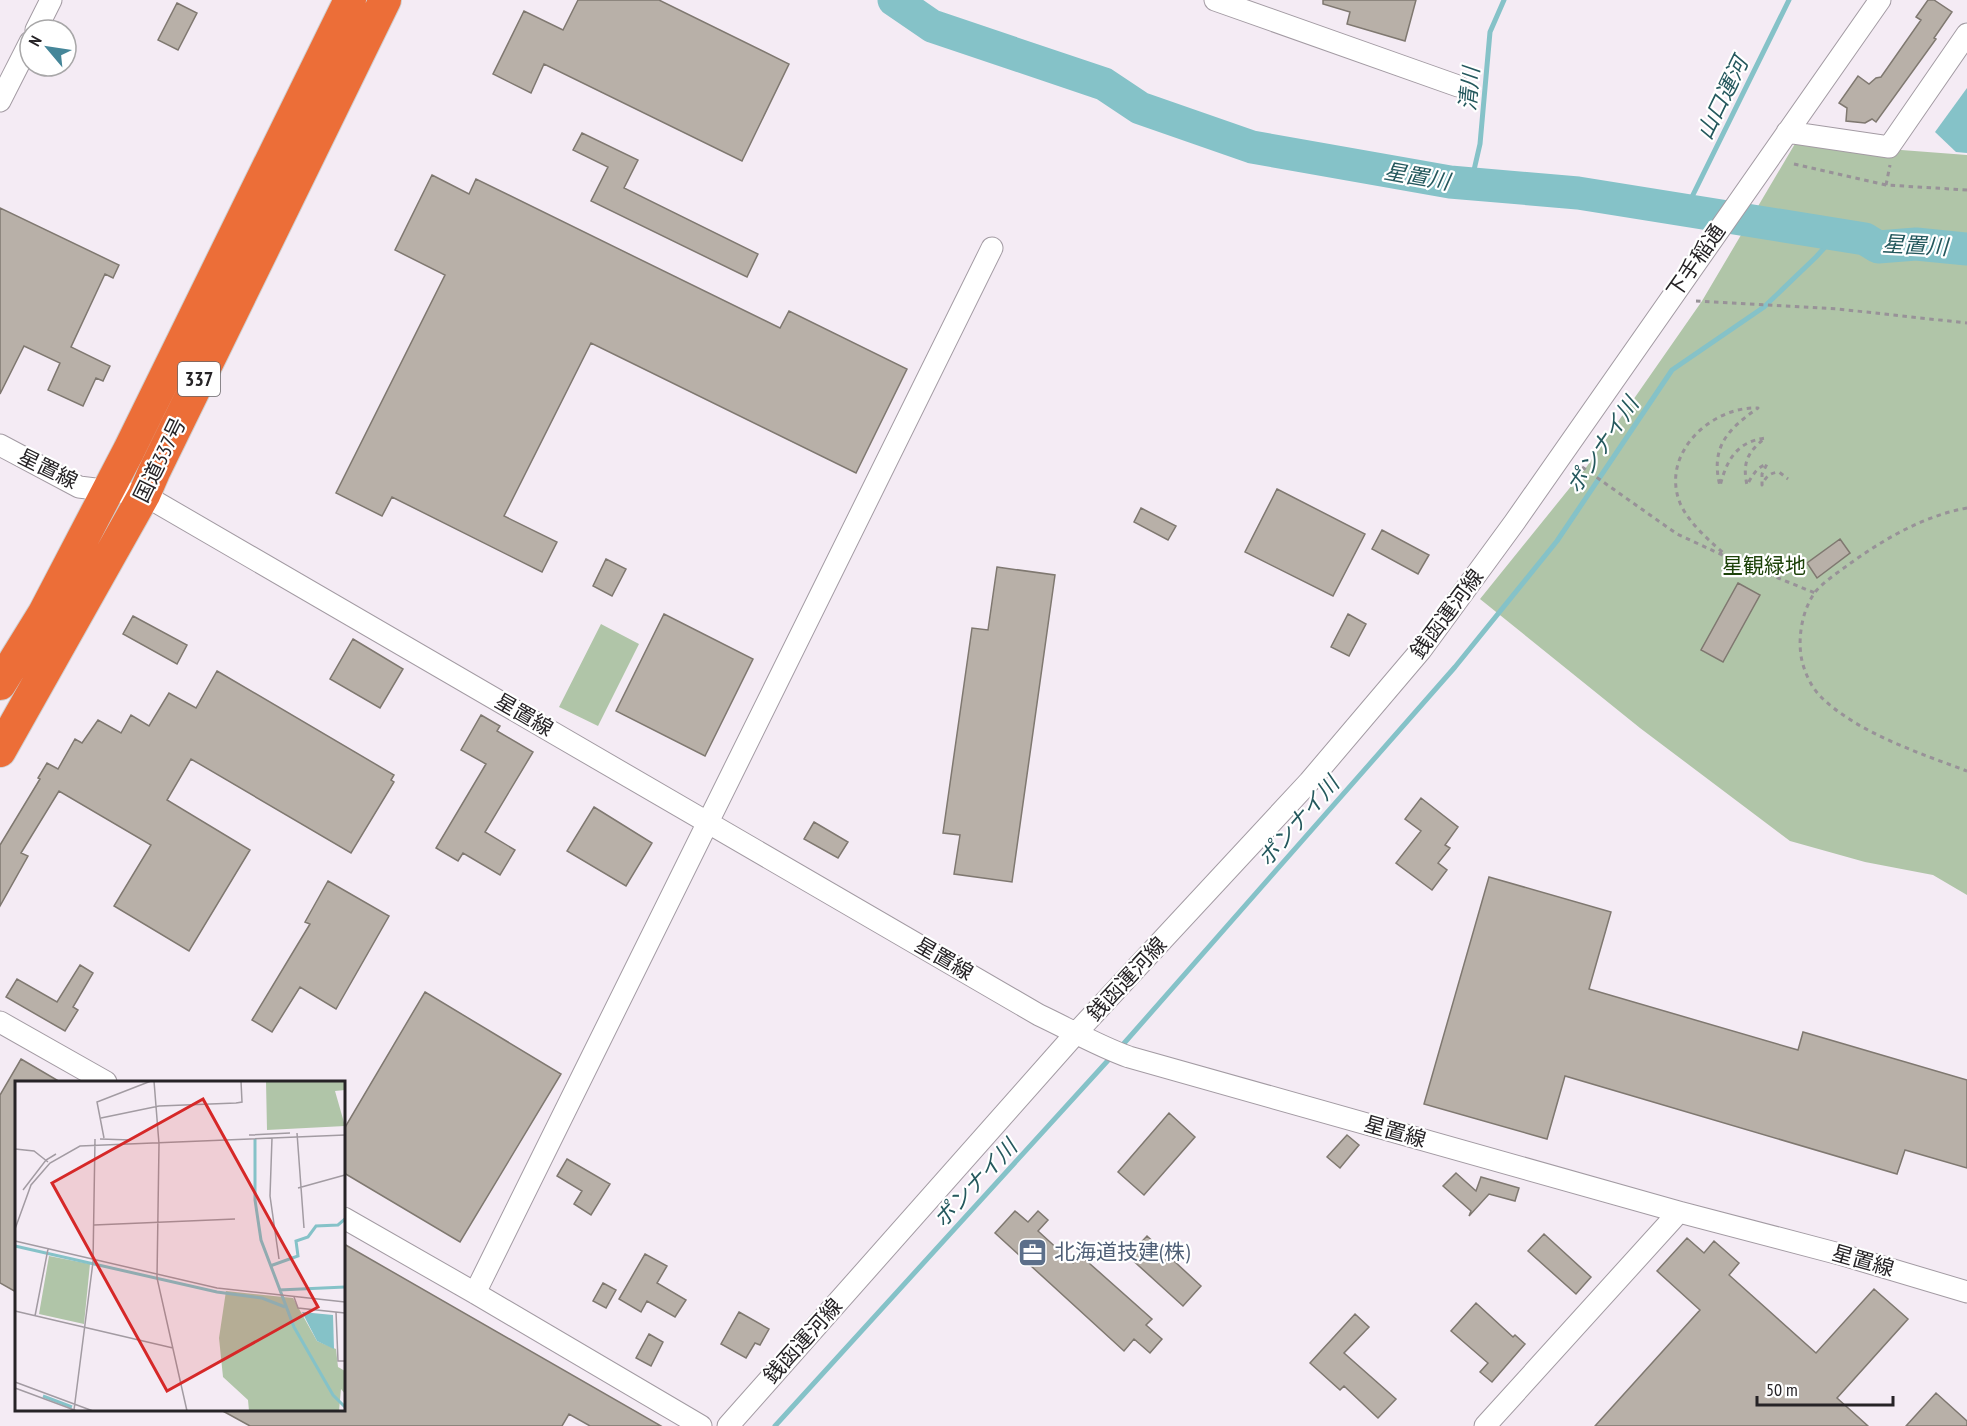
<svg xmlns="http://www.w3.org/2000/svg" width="1967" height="1426" font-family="'PT Sans Narrow','Noto Sans JP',sans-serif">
<rect width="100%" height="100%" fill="#f4ebf4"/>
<path fill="#b0c5a8" d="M1796 142 1967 155V895L1933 875 1865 862 1790 841 1640 728 1480 599 1585 469 1702 301Z
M601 624 639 644 598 726 559 707Z"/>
<path fill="#85c2c8" d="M1967 88V153L1956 152 1935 132Z"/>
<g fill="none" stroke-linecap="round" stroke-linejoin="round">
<path stroke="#85c2c8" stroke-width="5" d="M1471 183 1480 144 1490 32 1504 0
M1685 211 1789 0
M1119 1049 1455 667 1557 541 1672 370 1764 307 1816 257 1836 235
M775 1426 1112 1056"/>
<path stroke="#85c2c8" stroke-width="33" d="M894 0 932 26 1104 84 1140 108 1252 147 1450 182 1578 193 1865 239 1878 247 1916 244 1967 249"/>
</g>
<path fill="#b8b0a8" stroke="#7f7870" stroke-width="1.5" d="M578 0H659L789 64 742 161 544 64 531 93 493 74 524 11 563 30Z
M1323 0H1416L1405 41 1347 24 1350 12 1323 4Z
M1928 0H1934L1952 12 1934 38 1936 39 1876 122 1872 119 1865 123 1846 121 1847 108 1839 103 1858 76 1869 84 1876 78 1881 77 1921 20 1916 17Z
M177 3 197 13 178 50 158 40Z
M582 133 638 160 624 188 758 254 747 277 591 201 608 167 573 150Z
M432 175 469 194 476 179 780 328 789 311 907 369 856 473 591 343 504 516 557 542 542 572 392 497 382 516 336 493 445 275 395 250Z
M0 208 119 265 113 278 105 274 71 347 110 366 103 381 96 378 83 406 48 390 60 363 24 346 0 394Z
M1277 489 1365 534 1333 596 1245 552Z
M1141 508 1176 526 1168 540 1134 522Z
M1382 530 1429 555 1418 574 1372 549Z
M1840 539 1850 553 1817 578 1807 563Z
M606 559 626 569 612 596 593 586Z
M997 567 1055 575 1012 882 954 874 960 835 943 833 972 628 988 630Z
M1738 583 1760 595 1723 662 1701 650Z
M664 614 753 659 705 756 616 711Z
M1348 614 1366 624 1349 656 1331 647Z
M133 616 187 645 177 664 123 634Z
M353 639 403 669 380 708 330 679Z
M217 671 394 775 391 780 394 782 351 853 191 759 167 800 250 850 189 951 114 906 151 845 59 791 21 853 28 856 0 906V845L40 779 38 778 47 763 58 769 75 739 82 743 98 720 121 733 131 715 149 726 169 693 196 708Z
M481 715 500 726 497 731 533 752 485 832 515 850 500 875 463 853 458 861 436 848 486 764 461 750Z
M1421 798 1458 827 1445 845 1450 848 1438 863 1447 870 1432 890 1396 863 1421 831 1405 819Z
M594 807 652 843 626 886 567 851Z
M814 822 848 842 838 858 804 839Z
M1489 877 1611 912 1589 989 1798 1050 1803 1032 1967 1080V1168L1905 1150 1897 1174 1565 1076 1547 1139 1424 1104Z
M328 881 389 916 336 1009 300 987 272 1032 252 1020 310 924 305 922Z
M80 965 93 973 73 1007 78 1010 65 1031 6 997 17 979 57 1002Z
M425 992 561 1074 460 1242 344 1173V1129Z
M21 1059 62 1083H16V1292L0 1283V1095Z
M1169 1113 1195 1137 1144 1195 1118 1172Z
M1347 1135 1359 1145 1340 1168 1327 1157Z
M567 1159 610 1184 591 1215 574 1204 582 1191 557 1176Z
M1456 1173 1476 1191 1481 1177 1519 1188 1515 1201 1489 1194 1469 1216 1471 1211 1443 1186Z
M1015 1211 1028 1222 1038 1211 1048 1220 1038 1231 1073 1263 1080 1255 1152 1319 1146 1325 1162 1339 1150 1353 1134 1339 1124 1351 995 1233Z
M1544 1234 1591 1277 1576 1294 1528 1251Z
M1147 1236 1201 1286 1183 1306 1128 1256Z
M1687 1238 1704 1253 1714 1241 1739 1263 1729 1275 1816 1353 1874 1289 1908 1319 1837 1398 1868 1426H1595L1700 1310 1657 1271Z
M344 1244 661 1426H590L569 1414 562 1426H250L221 1410H344Z
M645 1254 667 1266 657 1283 686 1300 675 1317 647 1301 641 1312 619 1299Z
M603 1283 616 1290 606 1308 593 1301Z
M1476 1303 1513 1337 1515 1335 1525 1344 1492 1382 1480 1372 1488 1363 1451 1331Z
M739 1312 769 1329 760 1345 755 1343 746 1358 721 1344Z
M1355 1314 1369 1327 1344 1353 1396 1399 1378 1418 1344 1386 1340 1390 1310 1363Z
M649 1334 663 1342 651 1366 636 1358Z
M1936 1393 1967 1421V1426H1906Z"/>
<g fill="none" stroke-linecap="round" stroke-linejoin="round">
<defs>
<path id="minor" d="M1215 0 1458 86
M36 30 51 0
M0 101 30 42
M1787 132 1889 147 1967 34
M0 445 79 487 144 495 1039 1015C1069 1029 1098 1046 1129 1057L1679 1212 1843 1255 1967 1292
M0 1022 106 1082
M344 1218 475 1293 701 1426
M475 1293 992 248
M728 1426 1077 1032 1309 782 1421 650 1514 523 1880 0
M1485 1426 1679 1212"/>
<path id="highway" d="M0 684 44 613 129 450 350 0
M0 751 144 495 154 472 385 0"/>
</defs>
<use href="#minor" stroke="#a39ba3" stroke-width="23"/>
<use href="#highway" stroke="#cfcfcf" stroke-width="34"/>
<path stroke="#989298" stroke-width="3" stroke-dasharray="4.5 4.5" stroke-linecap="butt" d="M1794 164 1886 185 1967 190
M1886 185 1890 165
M1696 301 1838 309 1967 323
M1582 467 1677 534 1729 558 1815 593
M1967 508C1923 516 1884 539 1848 565 1837 573 1825 581 1816 591 1802 609 1797 639 1802 661 1805 673 1811 687 1821 697 1858 733 1919 753 1967 771
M1729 558C1712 543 1689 524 1680 503 1660 453 1712 406 1758 408 1728 429 1710 447 1720 486 1727 459 1737 442 1765 438 1748 452 1742 462 1747 485 1752 476 1757 467 1767 464L1762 474V485C1766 476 1770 473 1779 472L1788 479"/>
<use href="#minor" stroke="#fff" stroke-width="21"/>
<use href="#highway" stroke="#ec6e38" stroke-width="32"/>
</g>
<defs>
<symbol id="office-square" viewBox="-11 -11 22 22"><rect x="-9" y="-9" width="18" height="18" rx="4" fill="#5c6f8a" stroke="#fff"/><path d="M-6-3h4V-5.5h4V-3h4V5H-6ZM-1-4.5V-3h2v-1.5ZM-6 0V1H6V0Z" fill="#fff"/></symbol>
</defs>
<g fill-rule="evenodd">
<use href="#office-square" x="1016" y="1236" width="33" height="33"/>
</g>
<g text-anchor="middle" stroke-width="4.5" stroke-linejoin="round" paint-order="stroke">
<rect fill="#fff" stroke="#676567" stroke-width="1.5" x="178" y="362" width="42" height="34" rx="4.5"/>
<g font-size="20" font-weight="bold" fill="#262326">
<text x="199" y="386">337</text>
</g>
<g font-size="21" fill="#262326" stroke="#fff">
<text transform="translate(1696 261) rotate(-55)" y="7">下手稲通</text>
<text transform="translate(160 460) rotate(-64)" y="7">国道337号</text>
<text transform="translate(48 469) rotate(26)" y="7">星置線</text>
<text transform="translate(1447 614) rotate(-53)" y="7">銭函運河線</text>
<text transform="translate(524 715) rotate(30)" y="7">星置線</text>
<text transform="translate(944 959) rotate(30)" y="7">星置線</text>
<text transform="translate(1127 979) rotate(-47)" y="7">銭函運河線</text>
<text transform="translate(1395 1132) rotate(16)" y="7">星置線</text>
<text transform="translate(1863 1261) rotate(16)" y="7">星置線</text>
<text transform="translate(803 1341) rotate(-48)" y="7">銭函運河線</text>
</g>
<g font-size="21" fill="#1d4209" stroke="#fff">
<text x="1764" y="573">星観緑地</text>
</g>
<g font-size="21" fill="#4e5e75" stroke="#fff" text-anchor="start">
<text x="1054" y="1259">北海道技建(株)</text>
</g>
<g font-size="22" font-style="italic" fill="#24585d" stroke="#fff">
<text transform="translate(1469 89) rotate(-85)" y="8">清川</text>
<text transform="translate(1722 98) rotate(-64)" y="8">山口運河</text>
<text transform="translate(1417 176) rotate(10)" y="8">星置川</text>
<text transform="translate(1915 245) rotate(3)" y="8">星置川</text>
<text transform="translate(1602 445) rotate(-56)" y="8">ポンナイ川</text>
<text transform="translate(1298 821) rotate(-49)" y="8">ポンナイ川</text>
<text transform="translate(975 1183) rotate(-47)" y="8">ポンナイ川</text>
</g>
</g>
<g transform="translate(15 1081)">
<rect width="330" height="330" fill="#f4ebf4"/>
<path d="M251 0H330V9L320 10 330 45 252 49ZM34 175 75 183 69 243 24 233ZM211 210 278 217 302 260 321 268 323 286 330 290V313L326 308 324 330H234L233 319 208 296 204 257Z" fill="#b0c5a8"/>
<path d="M287 231 318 234 319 268 302 260Z" fill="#85c2c8"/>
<path fill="none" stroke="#85c2c8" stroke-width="3" d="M240 58V119L246 159 279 246 318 314 330 326M0 165 202 211 247 217 270 226M255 185 283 175 281 160 293 156 301 145 323 144 330 138M264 209 330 206M28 315 57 326"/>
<path fill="none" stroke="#a29ba2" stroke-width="1.5" d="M139 0 144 63 142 197 172 330M86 37 144 25 221 22 227 21 226 0M282 52 289 147M234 54 275 52M89 57 82 21 136 0M257 57 255 115 264 178M85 58 116 59M0 68 19 70 33 81M283 107 330 94M8 109 31 79 41 73M79 144 220 138M0 148 16 104 35 82 65 65 330 54M0 160 202 207 330 221M279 216 283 227 330 232M0 230 158 267M321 231 323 280H330M20 235 33 168M0 301 78 330M0 307 62 330M59 329 78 181 80 58"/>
<path fill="#d62828" fill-opacity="0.15" stroke="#d62828" stroke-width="3" d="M188 18 303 226 152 310 37 102Z"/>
<rect width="330" height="330" fill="none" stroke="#262326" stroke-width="3"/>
</g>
<g transform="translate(48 48) rotate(299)"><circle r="28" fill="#ffffff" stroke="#a8a7a8" stroke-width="1.5"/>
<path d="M0-4.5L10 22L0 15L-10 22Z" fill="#458699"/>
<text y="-9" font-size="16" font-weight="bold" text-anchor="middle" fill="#262326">N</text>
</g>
<path d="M1757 1396v9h136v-9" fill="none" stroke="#262326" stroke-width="3"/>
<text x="1766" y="1396" font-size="18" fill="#262326" stroke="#ffffff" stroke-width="4.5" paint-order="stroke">50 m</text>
</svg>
